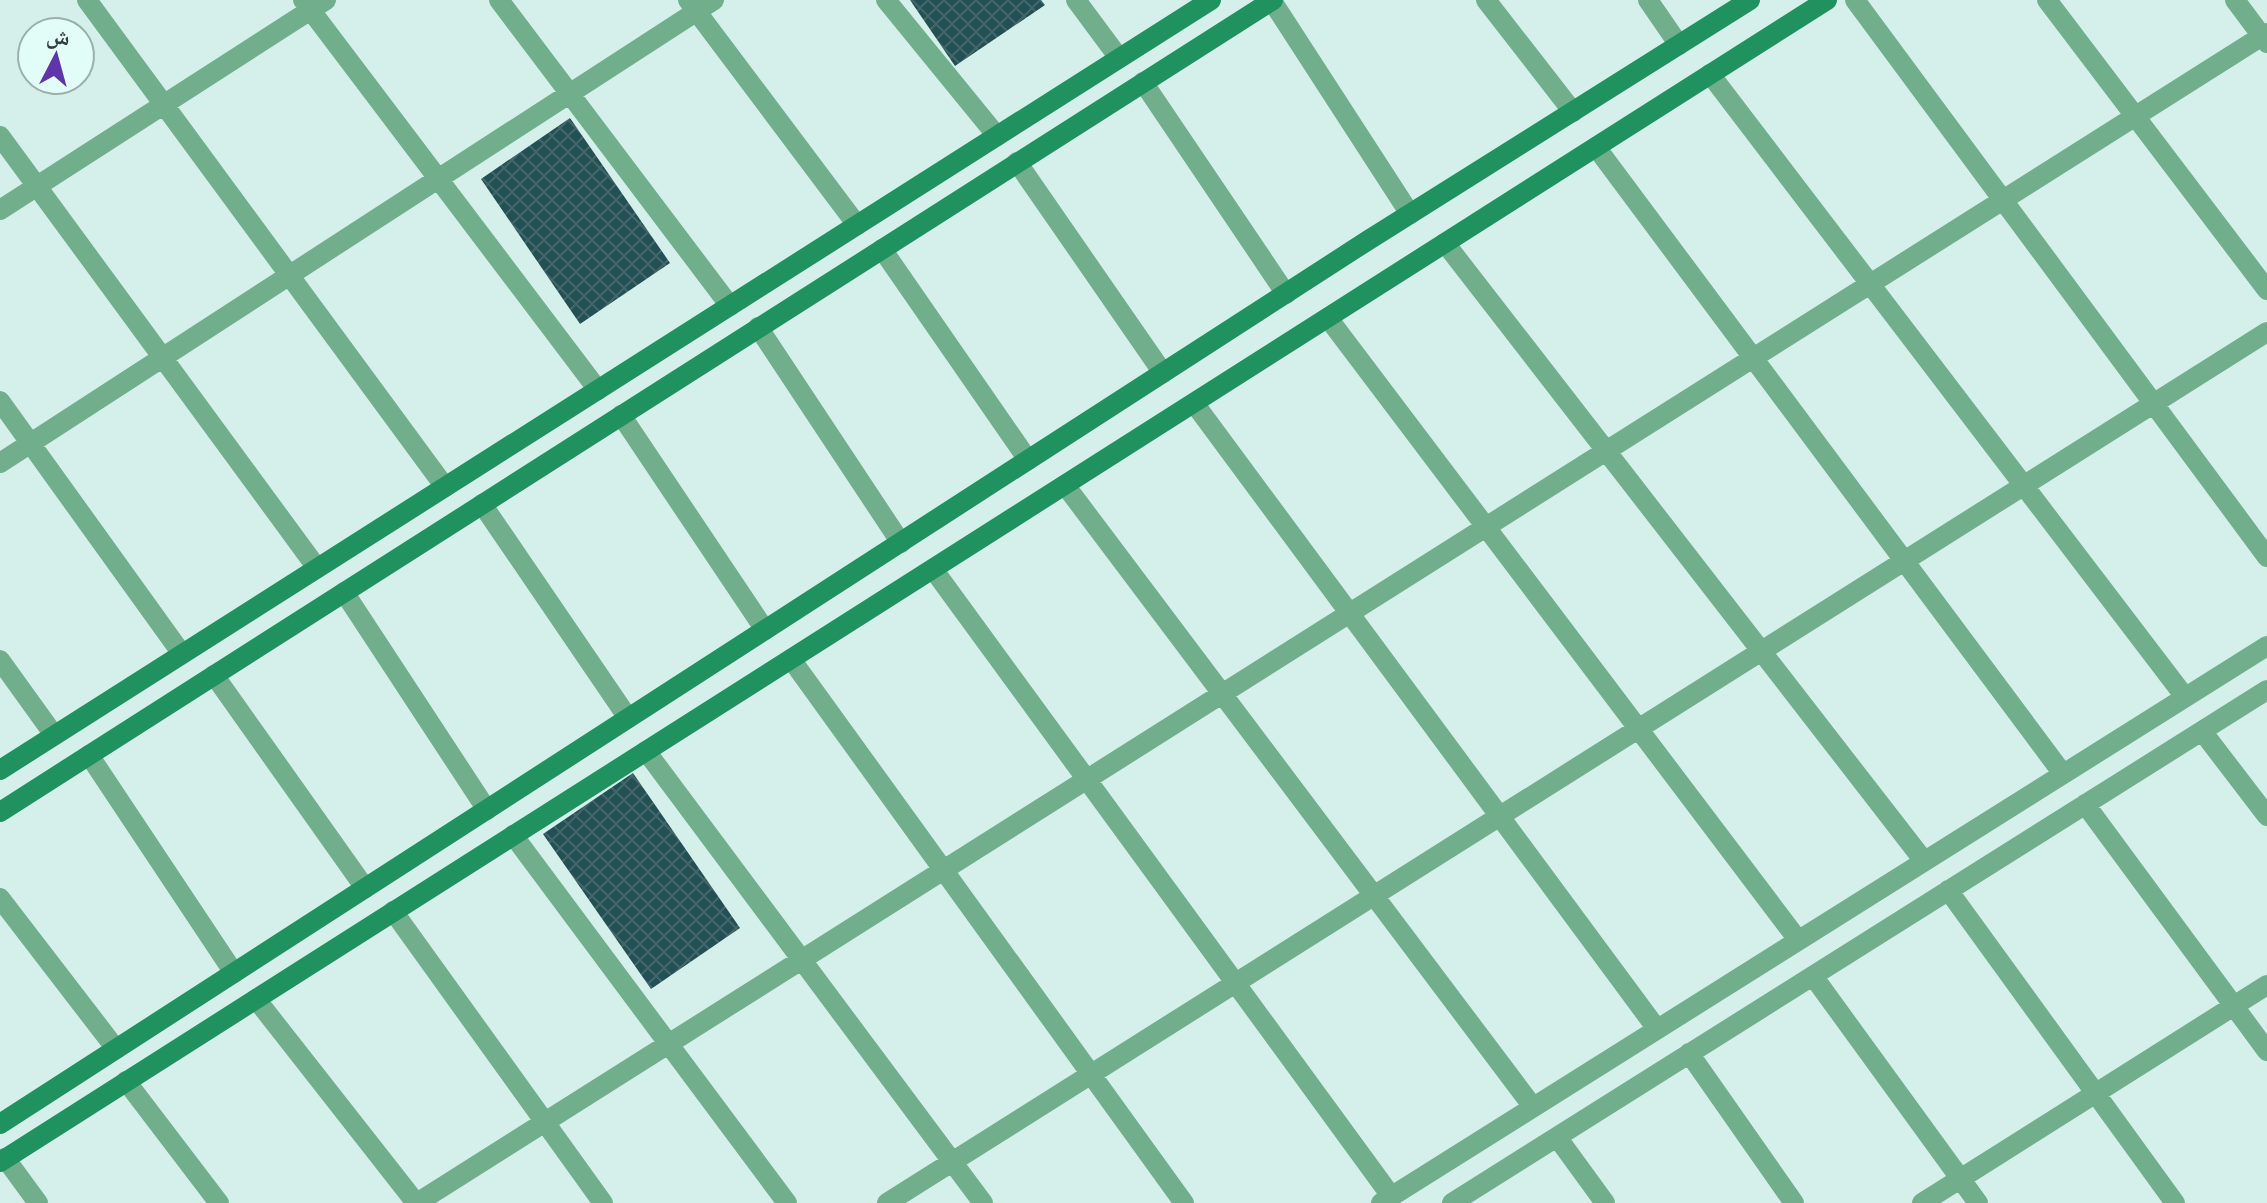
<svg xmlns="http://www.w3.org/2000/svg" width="2267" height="1203" font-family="'Roboto Serif','Noto Naskh Arabic',serif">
<defs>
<pattern id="building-cross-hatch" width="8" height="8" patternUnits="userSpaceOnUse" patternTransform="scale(2)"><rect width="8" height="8" fill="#235054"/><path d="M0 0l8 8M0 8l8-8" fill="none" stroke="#43676a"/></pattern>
</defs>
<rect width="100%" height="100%" fill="#d5efea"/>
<path fill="url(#building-cross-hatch)" d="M910 0H1041L1045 5 955 66Z
M570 118 670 263 580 324 481 179Z
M633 773 740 928 651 989 543 834Z"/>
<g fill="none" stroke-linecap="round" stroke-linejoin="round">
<path stroke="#71af8c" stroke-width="20" d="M87 0 445 487
M303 0 598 390
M499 0 730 306
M688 0 857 225
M886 0 997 136
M1076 0 1119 58
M1486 0 1573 112
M1648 0 1679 45
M1855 0 2267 557
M2047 0 2267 290
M2235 0 2267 43
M1272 1 1410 214
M1710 74 2185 697
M1143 82 1286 294
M0 136 317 568
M1596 147 2063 774
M1017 162 1163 373
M0 210 326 0
M1445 243 1924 861
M882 249 1028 460
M1328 318 1798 940
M758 327 901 543
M0 401 182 654
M1194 403 1657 1029
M621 415 765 630
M0 463 714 0
M1065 485 1533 1107
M482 504 628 718
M933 569 1391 1196
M344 592 487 810
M791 659 1184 1203
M0 660 54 735
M214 675 365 888
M2202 731 2267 816
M646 751 983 1203
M89 755 234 973
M2085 804 2267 1051
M513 835 787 1203
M1948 890 2175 1203
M0 898 116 1049
M393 911 603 1203
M1813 976 1978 1203
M256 999 416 1203
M1689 1053 1794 1203
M126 1081 219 1203
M1557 1137 1605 1203
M5 1158 38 1203
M417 1203 2267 33
M887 1203 2267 332
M1381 1203 2267 646
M1452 1203 2267 690
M1922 1203 2267 985"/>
<path stroke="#209260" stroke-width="20" d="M0 770 1211 0
M0 812 1273 0
M0 1124 1367 241 1750 0
M0 1162 1827 0"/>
</g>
<g transform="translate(56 56) rotate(6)"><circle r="38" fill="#e2fdf7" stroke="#9cb0ab" stroke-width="2"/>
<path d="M0-6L14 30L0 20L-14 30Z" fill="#6035ac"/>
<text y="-12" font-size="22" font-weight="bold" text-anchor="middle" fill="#323c3a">ش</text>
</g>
</svg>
